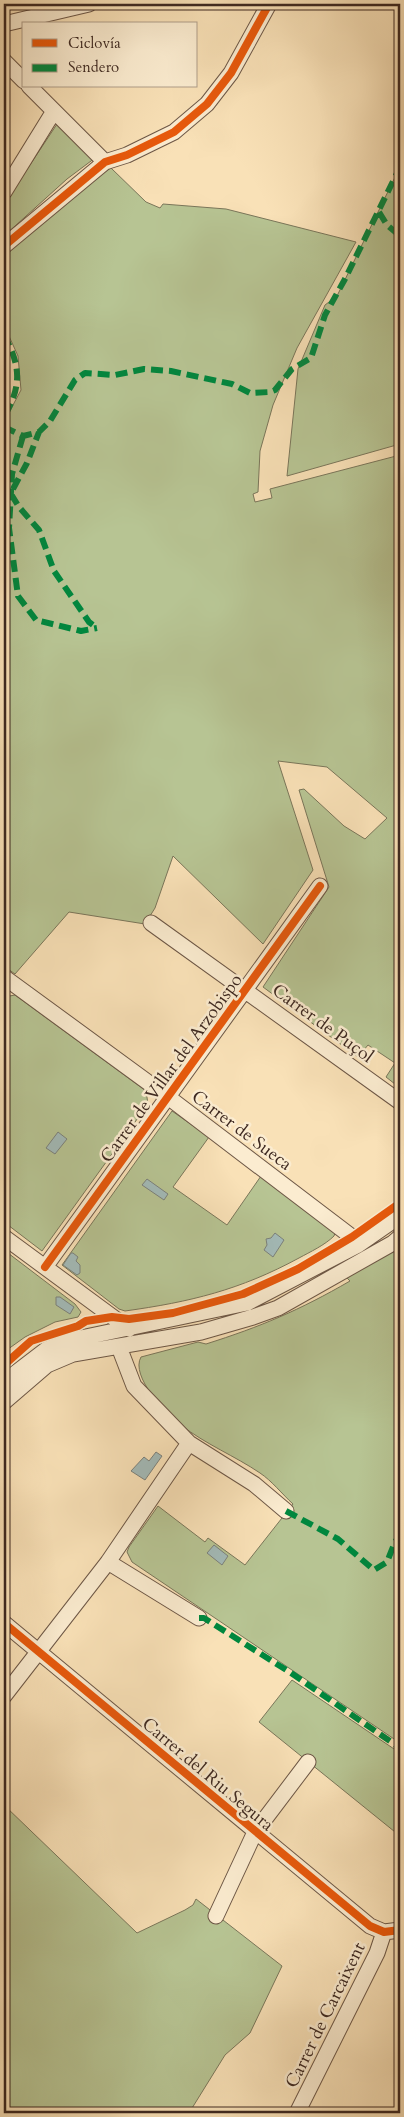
<svg xmlns="http://www.w3.org/2000/svg" width="404" height="2117" font-family="Cardo,serif">
<rect width="100%" height="100%" fill="#f9e1b7"/>
<filter id="stains"><feTurbulence type="fractalNoise" baseFrequency=".004" numOctaves="4"/><feColorMatrix values="0 0 0 0 .2 0 0 0 0 .09 0 0 0 0 .02 0 0 0 .5 -.17"/></filter>
<radialGradient id="worn" r=".72"><stop offset=".6" stop-color="#630" stop-opacity="0"/><stop offset="1" stop-color="#630" stop-opacity=".3"/></radialGradient>
<path fill="#b7c493" stroke="#7a765a" d="M59 121 95 158 67 179 4 236V204Z
M400 167V444L287 476 298 369 325 305 337 296Z
M111 168 146 202 160 208 163 204 226 209 356 242 297 348 273 405 260 451 258 492 253 494 255 502 272 498 270 489 400 455V1088L386 1077 395 1063 368 1045 358 1057 263 987 329 887 299 790 304 789 344 826 365 839 387 818 327 767 278 761 313 870 263 944 173 856 155 908 145 924 69 912 15 974 4 966V422L21 390 18 356 4 325V254L101 174Z
M15 995 146 1091 148 1104 42 1251 4 1222V997Z
M172 1111 209 1137 173 1187 227 1225 261 1176 335 1233 334 1236C325 1245 310 1252 299 1258 240 1290 190 1302 125 1311L119 1309 62 1265Z
M393 1247 400 1252V1743L132 1562 127 1552 129 1547 158 1506 205 1542 208 1538 245 1565 293 1504C282 1494 272 1481 260 1473 235 1456 205 1444 181 1425 166 1414 130 1376 141 1357L198 1342 206 1344C260 1327 300 1310 350 1281L346 1277Z
M4 1250 75 1304 81 1312 78 1317 55 1322 25 1337 4 1352Z
M292 1680 400 1753V1836L259 1722Z
M4 1805 137 1933 185 1910 193 1905 196 1899 282 1966 250 2033 225 2055 189 2113H6L4 2111Z"/>
<path fill="#a3bbb9" stroke="#7b817c" d="M58 1132 67 1139 55 1154 46 1148Z
M147 1179 168 1194 164 1200 142 1185Z
M275 1233 284 1240 273 1257 264 1250 267 1245 266 1239 271 1238Z
M71 1253H73L78 1257 76 1261 80 1265V1273L77 1275 63 1265Z
M56 1297H60L74 1307 70 1314 56 1305Z
M156 1452 162 1456 145 1480 131 1471 144 1457 149 1461Z
M214 1545 228 1556 222 1565 207 1553Z"/>
<g fill="none" stroke-linecap="round" stroke-linejoin="round">
<defs>
<path id="street" d="M4 24 89 4
M4 61 24 81
M29 86 105 162
M4 192 54 111
M4 246 105 162 127 155 174 132 207 104 231 73 269 4
M151 923 400 1102
M4 977 168 1097 352 1237 358 1245
M4 1237 129 1329
M45 1267 320 886
M119 1347 134 1386 189 1443 254 1484 286 1511
M4 1382 47 1349 76 1339 247 1303 358 1245 400 1216
M4 1402 47 1365 73 1354 201 1332 253 1317 278 1308 393 1243 400 1237
M108 1562 199 1618
M4 1623 370 1926 384 1932 400 1930
M4 1696 108 1562 189 1443
M216 1916 255 1832 308 1762
M297 2113 377 1953 384 1932"/>
</defs>
<use href="#street" stroke="#6d5746" stroke-width="17"/>
<use href="#street" stroke="#fbecd0" stroke-width="15"/>
<path stroke="#00873e" stroke-width="6" stroke-dasharray="12 6" stroke-linecap="butt" d="M379 212 387 225 400 236
M4 335C21 366 22 386 4 417
M4 427 23 436 39 432 50 421 75 380 85 373 115 375 144 369 171 371 232 384 250 393 270 392 275 390 292 369 311 358 325 315 345 279 400 167
M23 436 12 474 9 528 18 596 36 620 81 631 97 628
M13 489 27 463 39 432
M11 494 19 507 39 530 54 571 89 622 97 628
M286 1511 338 1539 374 1570 387 1562 395 1542 400 1535
M199 1618H204L291 1673 400 1748"/>
<defs>
<path id="cycleway" d="M4 246 105 162 127 155 174 132 207 104 231 73 269 4
M45 1267 320 886
M4 1365 31 1341 78 1326 86 1321 112 1317 129 1319 173 1313 243 1294 298 1269 352 1237 400 1203
M4 1623 370 1926 384 1932 400 1930"/>
</defs>
<use href="#cycleway" stroke="#fbecd0" stroke-width="11"/>
<use href="#cycleway" stroke="#e8590c" stroke-width="8"/>
</g>
<g text-anchor="middle" stroke-width="5" stroke-linejoin="round" paint-order="stroke">
<g font-size="18" fill="#3e2921" stroke="#fbecd0">
<text transform="translate(323 1023) rotate(36)" y="6">Carrer de Puçol</text>
<text transform="translate(171 1068) rotate(-54)" y="6">Carrer de Villar del Arzobispo</text>
<text transform="translate(242 1130) rotate(37)" y="6">Carrer de Sueca</text>
<text transform="translate(208 1774) rotate(40)" y="6">Carrer del Riu Segura</text>
<text transform="translate(325 2015) rotate(-64)" y="6">Carrer de Carcaixent</text>
</g>
</g>
<rect width="404" height="2117" fill="none" stroke="#f9e1b7" stroke-width="20"/>
<rect x="5" y="5" width="394" height="2107" fill="none" stroke="#3e2921" stroke-width="2.5"/>
<rect x="10" y="10" width="384" height="2097" fill="none" stroke="#3e2921"/>
<rect x="22" y="22" width="175" height="65" fill="#fbecd0" stroke="#af9e8a"/>
<rect x="32" y="39" width="25" height="8" fill="#e8590c" stroke="#af9e8a"/>
<text x="68" y="48" font-size="15" fill="#3e2921">Ciclovía</text>
<rect x="32" y="64" width="25" height="8" fill="#00873e" stroke="#af9e8a"/>
<text x="68" y="72" font-size="15" fill="#3e2921">Sendero</text>
<rect width="100%" height="100%" filter="url(#stains)"/>
<rect width="100%" height="100%" fill="url(#worn)"/>
</svg>
